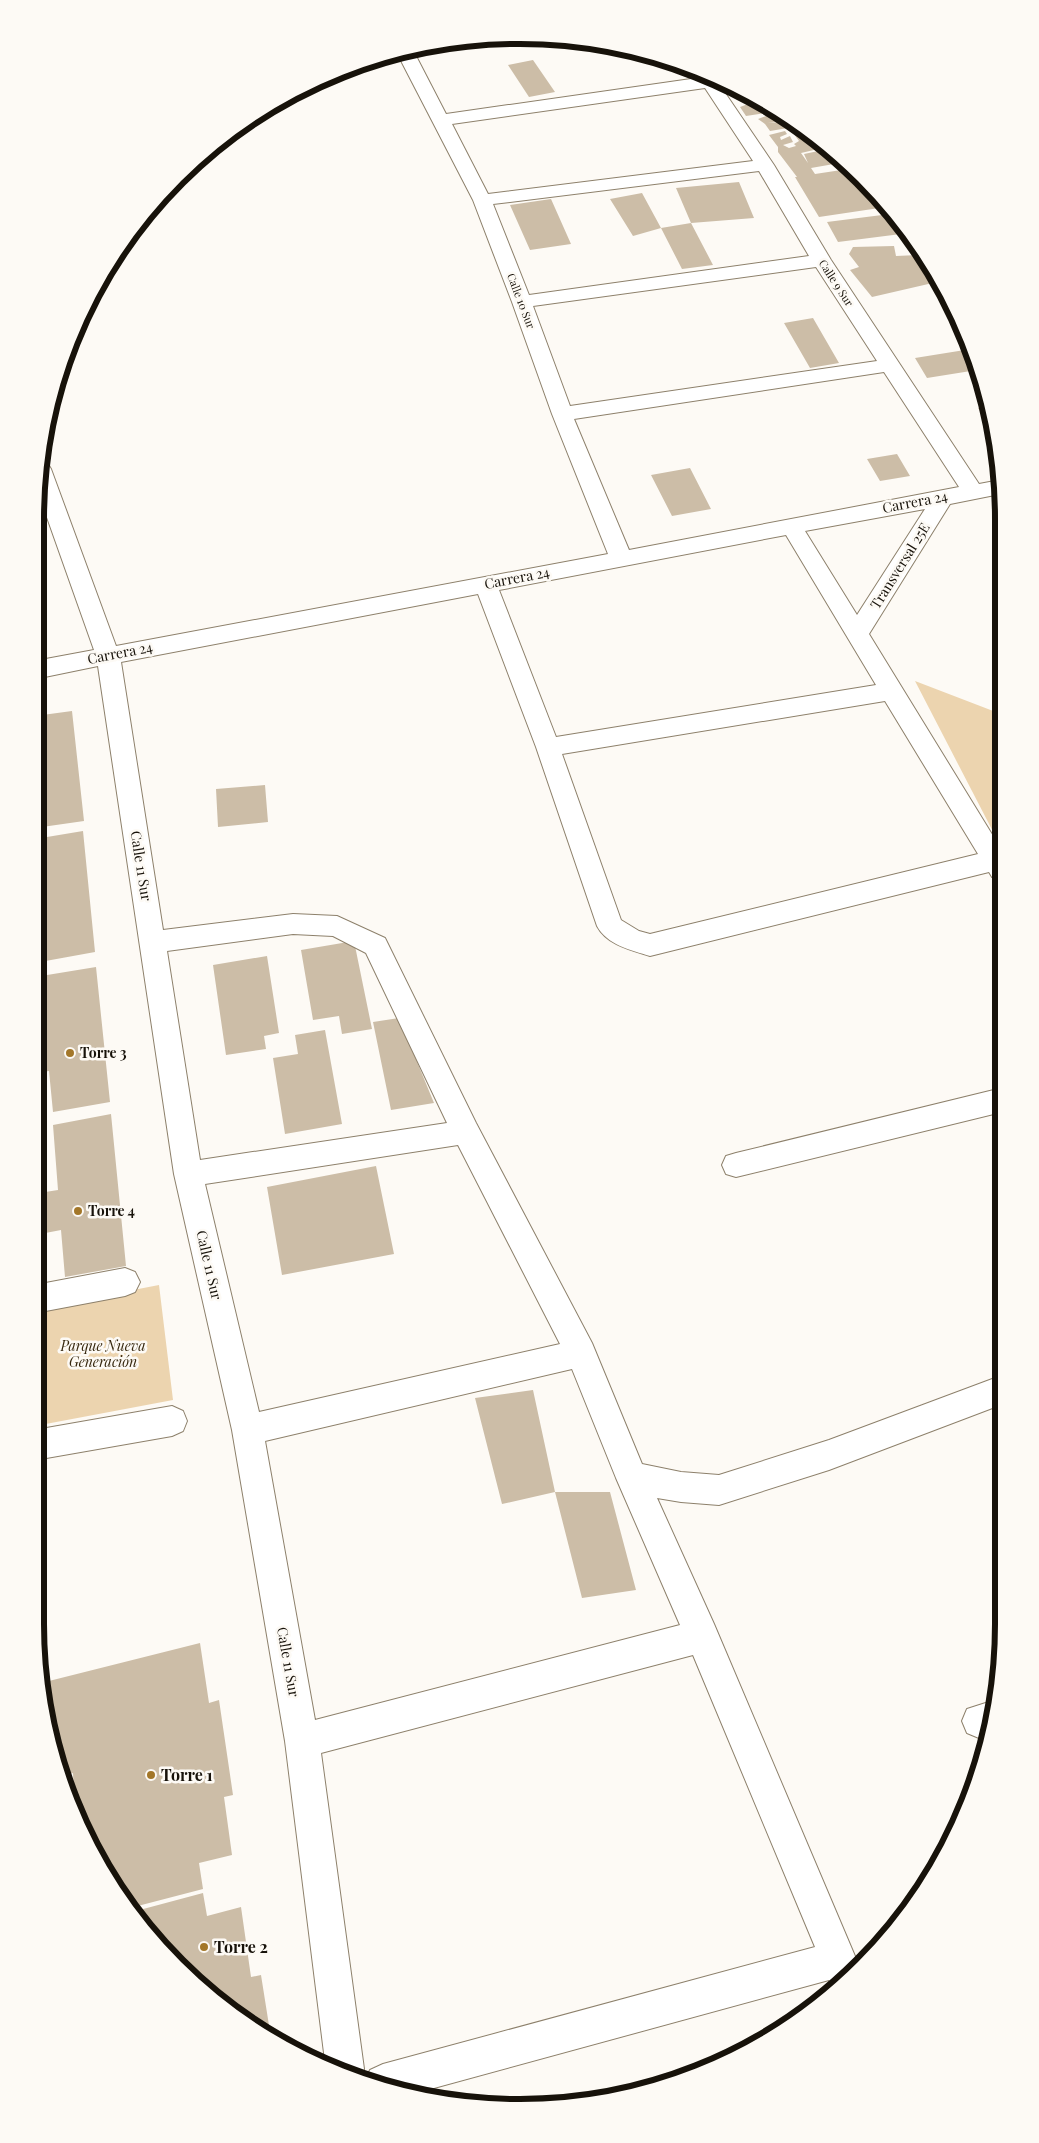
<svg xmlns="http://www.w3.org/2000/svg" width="1039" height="2143" font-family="'Playfair Display',serif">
<rect width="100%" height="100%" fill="#fdfaf5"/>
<path fill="#ecd4af" d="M915 681 1001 714V847Z
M159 1285 173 1400 35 1426V1309Z"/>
<path fill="#ccbda7" d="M533 60 555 92 529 97 508 65Z
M737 91 798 126 784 124 781 121 768 123 780 122 785 126H791L788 128 770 131 765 124 758 119 769 115 765 113 746 116 740 107 748 104Z
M793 126H799L806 130 811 137H817L827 147 801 153 808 163 804 154 828 149 839 159 834 161 831 158 834 164 811 168 815 174 848 169 886 207 819 217 795 177H797L778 152V147L769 135 785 131 787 134 780 137 781 140 790 136 793 142 783 145 789 148 796 146 794 144 799 141 791 130Z
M739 182 754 218 691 223 676 188Z
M642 193 661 228 633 236 610 199Z
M551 199 571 244 530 250 510 205Z
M890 214 901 234 838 242 827 222Z
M691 223 713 265 682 269 661 228Z
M894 246 896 256 918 255 937 282 872 297 850 270 859 267 849 254 853 247Z
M813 318 839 363 810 368 784 323Z
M971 349 977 370 927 378 915 358Z
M987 407 993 430 978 408Z
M897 454 910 476 880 481 867 459Z
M690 468 711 509 672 516 651 475Z
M72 711 84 821 35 828V716Z
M265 785 268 822 218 827 216 789Z
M83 831 95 952 40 962 37 924 35 925V839Z
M354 941 372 1029 342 1034 339 1016 313 1020 301 950Z
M267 956 279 1033 264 1036 266 1049 226 1055 213 965Z
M96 967 110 1102 53 1112 49 1071 35 1073V1035L46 1034 41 976Z
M399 1018 434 1103 391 1110 373 1022Z
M325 1030 342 1124 285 1134 273 1058 298 1054 295 1035Z
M111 1114 126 1266 65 1277 61 1230 35 1235V1175L37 1174 39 1193 58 1190 53 1125Z
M376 1166 394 1254 282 1275 267 1187Z
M533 1390 555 1492 502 1504 475 1398Z
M555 1492H610L636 1590 582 1598Z
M200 1643 209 1703 219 1700 233 1795 224 1797 232 1855 199 1863 203 1889 130 1908 70 1796 74 1795 73 1773 60 1776 45 1682Z
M203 1893 207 1916 241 1907 251 1977 261 1975 271 2038 200 1988 135 1919 132 1912Z"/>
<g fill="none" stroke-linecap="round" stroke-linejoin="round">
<defs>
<path id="minor" d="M472 40 470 44 415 54 446 114 698 78 693 71 695 69 715 78 774 165 831 260 979 484 1000 480V494L950 504 869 634 1001 849V880L992 877 989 872 650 956C631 950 607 945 597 926L536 747 478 594 121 662 163 930 293 914 337 916 385 938 476 1123 592 1343 642 1464 681 1472 719 1475 829 1440 1003 1375V1404L829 1470 719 1505 681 1502 657 1498 714 1624 860 1968 832 1988 829 1980 412 2094 367 2077 370 2070 383 2064 815 1947 693 1655 321 1753 364 2069 361 2075 325 2061 285 1741 232 1430 174 1174 98 666 35 679V661L94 650 38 492 41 462 48 464 51 469 116 646 608 554 552 414 512 302 473 200 397 53 425 44ZM705 88 753 161 488 194 452 124ZM759 171 809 256 529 295 493 204ZM816 267 877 361 570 406 533 306ZM884 372 959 487 629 550 574 419ZM925 509 857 615 805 531ZM786 535 876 685 556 737 499 590ZM885 701 978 854 650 934 639 931 621 920 562 754ZM293 934 333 936 366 953 447 1123 200 1160 167 951ZM458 1145 560 1344 259 1412 205 1184ZM572 1369 616 1478 680 1625 315 1720 265 1441Z
M1002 1088V1112L736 1177 726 1174 722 1165 726 1156 736 1153Z
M125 1268 135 1272 140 1282 135 1292 125 1296 35 1313V1285Z
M172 1406 183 1411 187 1421 183 1431 172 1436 35 1460V1430Z
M995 1700V1718L989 1735 979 1738 967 1733 962 1721 967 1709Z"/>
</defs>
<use href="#minor" stroke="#8d806b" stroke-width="2"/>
<use href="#minor" fill="#fff" fill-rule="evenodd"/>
</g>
<g fill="#a37729" stroke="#fdfaf5" stroke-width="2">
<circle cx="70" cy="1053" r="5"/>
<circle cx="78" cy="1211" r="5"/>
<circle cx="151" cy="1775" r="5"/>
<circle cx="204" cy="1947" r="5"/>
</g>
<g text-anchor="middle" stroke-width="5" stroke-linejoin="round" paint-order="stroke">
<g font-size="11" fill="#17120a" stroke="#fdfaf5">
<text transform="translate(836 283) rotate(57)" y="4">Calle 9 Sur</text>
<text transform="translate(521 301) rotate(69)" y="4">Calle 10 Sur</text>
</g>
<g font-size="14" fill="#17120a" stroke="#fdfaf5">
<text transform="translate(915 502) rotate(-11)" y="5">Carrera 24</text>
<text transform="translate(900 566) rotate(-58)" y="5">Transversal 25E</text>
<text transform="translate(517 578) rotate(-11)" y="5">Carrera 24</text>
<text transform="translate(120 653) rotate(-11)" y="5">Carrera 24</text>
<text transform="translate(141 866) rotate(81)" y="5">Calle 11 Sur</text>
<text transform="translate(209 1265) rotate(77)" y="5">Calle 11 Sur</text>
<text transform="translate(288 1662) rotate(80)" y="5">Calle 11 Sur</text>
</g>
<g font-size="14" font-weight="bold" fill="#17120a" stroke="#fdfaf5" text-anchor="start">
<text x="80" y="1058">Torre 3</text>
<text x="88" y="1216">Torre 4</text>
</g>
<g font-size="14" font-style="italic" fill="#37280f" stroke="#fdfaf5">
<text x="103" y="1351">Parque Nueva<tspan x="103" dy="16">Generación</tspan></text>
</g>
<g font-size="16" font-weight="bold" fill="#17120a" stroke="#fdfaf5" text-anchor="start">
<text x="161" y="1781">Torre 1</text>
<text x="214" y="1953">Torre 2</text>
</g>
</g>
<path d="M0 0H1039V2143H0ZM519 44H520A475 475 0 0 1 995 519V1624A475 475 0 0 1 520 2099H519A475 475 0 0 1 44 1624V519A475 475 0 0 1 519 44Z" fill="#fdfaf5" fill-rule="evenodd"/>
<path fill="none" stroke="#17120a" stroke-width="6" d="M519 44H520A475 475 0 0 1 995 519V1624A475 475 0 0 1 520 2099H519A475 475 0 0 1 44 1624V519A475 475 0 0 1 519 44Z"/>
</svg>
